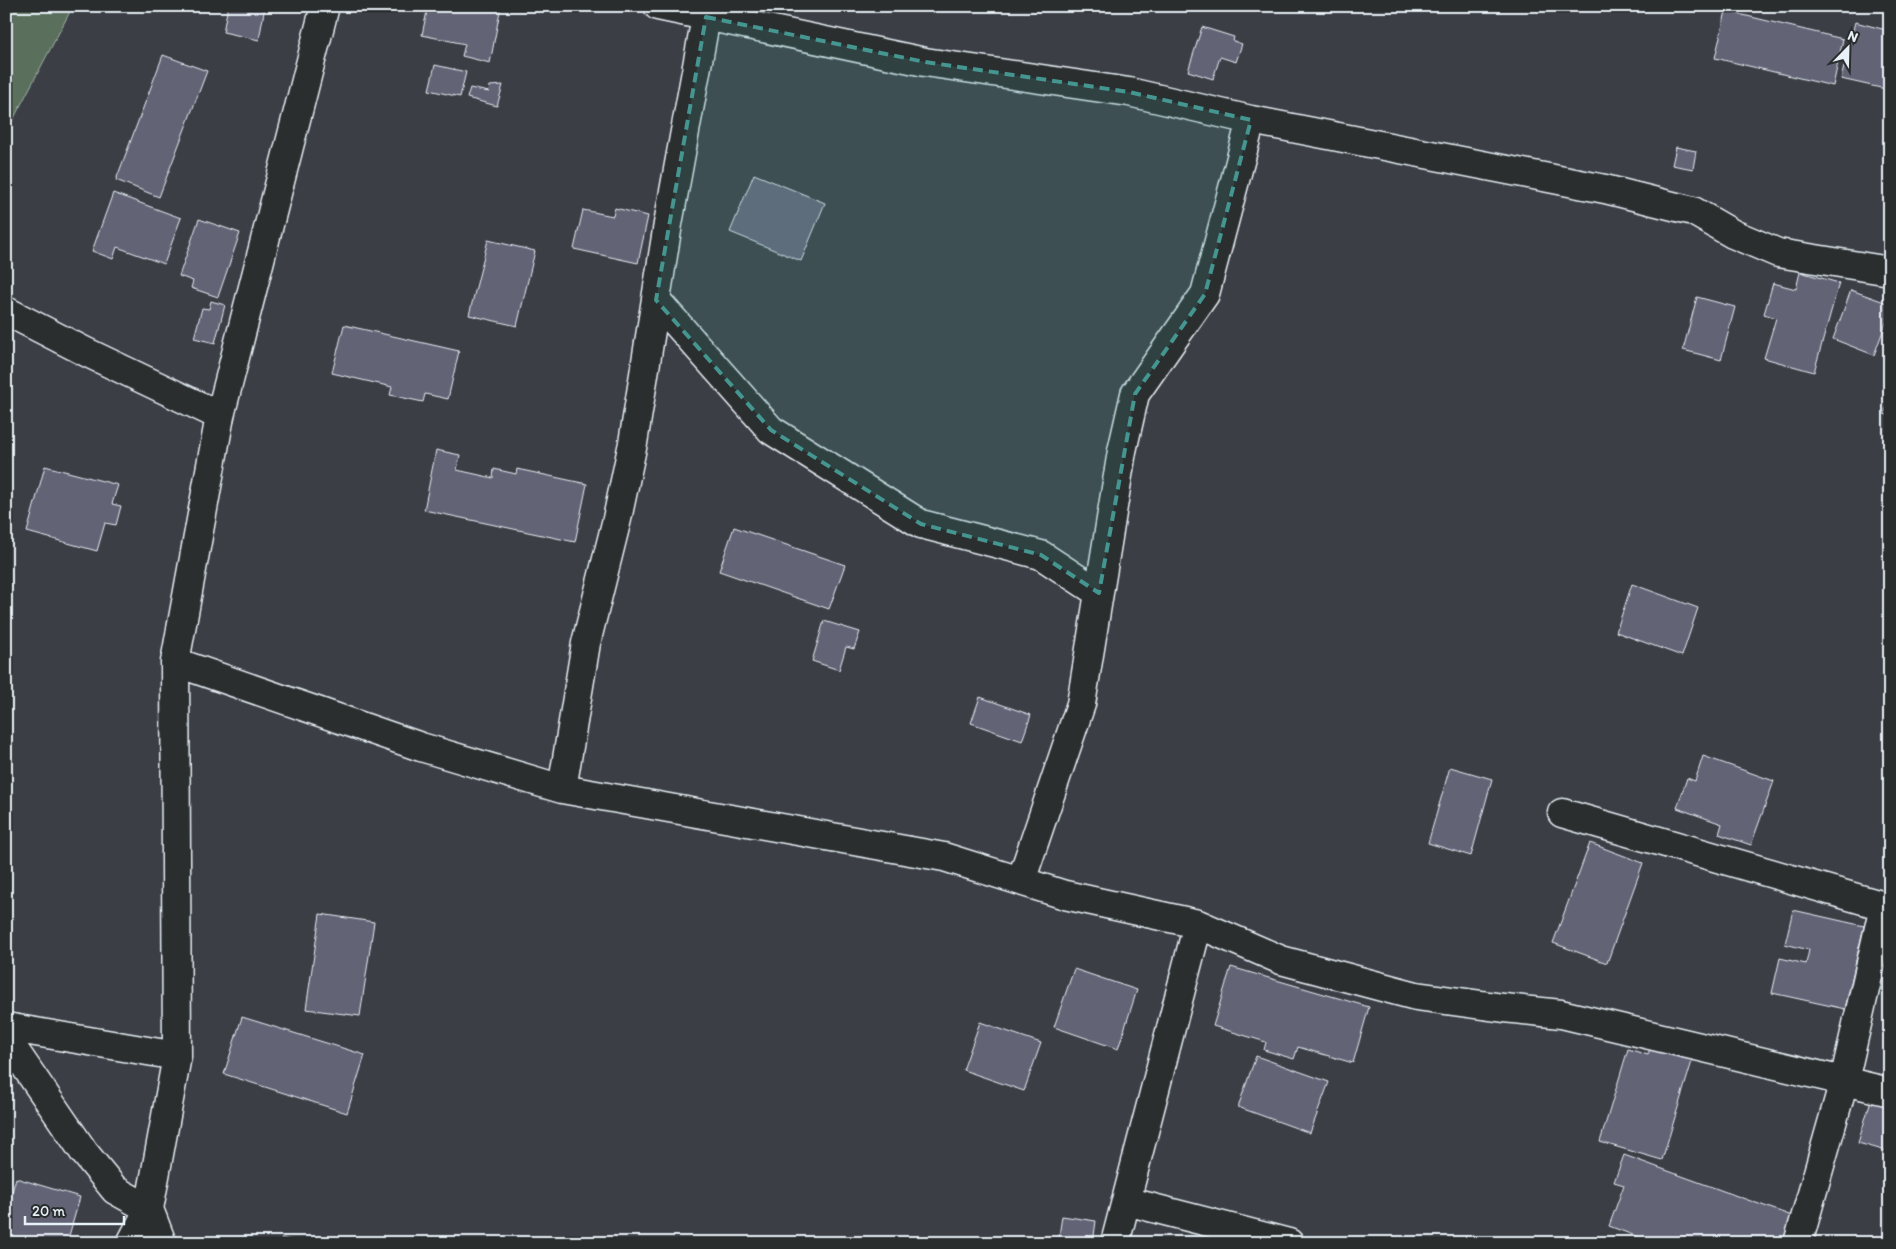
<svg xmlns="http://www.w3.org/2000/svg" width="1896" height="1249" font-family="Itim,sans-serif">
<rect width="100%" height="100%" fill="#3b3e44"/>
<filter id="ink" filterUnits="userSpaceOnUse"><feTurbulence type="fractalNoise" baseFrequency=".02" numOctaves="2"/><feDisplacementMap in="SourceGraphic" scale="10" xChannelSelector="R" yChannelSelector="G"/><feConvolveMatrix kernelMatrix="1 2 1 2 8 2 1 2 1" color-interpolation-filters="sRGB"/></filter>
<g filter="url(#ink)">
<path fill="#5a705c" stroke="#a1b0aa" d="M6 6H73L6 133Z"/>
<path fill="#646476" stroke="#e8f1f8" d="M228 6H265L259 40 223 32Z
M428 6H501L490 63 462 56 465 44 422 35Z
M1726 11 1843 39 1833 86 1715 58Z
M1855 22 1890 31V90L1841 79Z
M1202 27 1234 37 1233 41 1242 44 1236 62 1220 57 1213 79 1188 71Z
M163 55 207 71 159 197 116 180Z
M435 65 466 72 460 97 429 90Z
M503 85 497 106 467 98 470 88 489 92 490 86Z
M1676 147 1696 151 1693 169 1672 165Z
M754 174 825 203 801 261 730 232Z
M113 193 181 218 164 264 117 247 113 259 92 251Z
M615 208 648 216 638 263 574 249 583 210 613 216Z
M199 219 240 233 218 297 191 288 193 281 179 276Z
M488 240 535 251 517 326 469 315Z
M1800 272 1839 283 1814 372 1764 358 1776 318 1764 314 1773 283 1796 289Z
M1851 290 1890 304V312L1874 355 1833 339Z
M1697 297 1735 307 1721 360 1683 350Z
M211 301 225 305 215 343 194 338 202 308 209 309Z
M344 325 459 351 448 399 425 394 423 402 390 395 392 387 332 373Z
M1890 397V416L1884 414Z
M436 450 460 455 457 470 493 478 494 469 516 474 517 469 587 484 575 542 424 510Z
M45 466 118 485 112 504 121 506 116 525 105 523 97 551 27 532Z
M734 527 845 565 829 609 719 571Z
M1632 584 1698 608 1682 656 1616 632Z
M824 621 860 632 854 649 846 647 839 670 812 661Z
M980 697 1031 715 1022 741 971 723Z
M1703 756 1774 781 1751 845 1719 834 1722 824 1677 808 1687 778 1695 781Z
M1450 767 1492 779 1471 856 1428 843Z
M1590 843 1643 863 1607 963 1553 943Z
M1793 910 1864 926 1845 1009 1772 993 1780 958 1806 964 1809 950 1785 944Z
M320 914 374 922 360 1016 306 1009Z
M1231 967 1369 1007 1353 1063 1298 1047 1294 1059 1264 1050 1266 1042 1213 1026Z
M1074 969 1137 990 1118 1049 1054 1027Z
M242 1017 365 1055 347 1113 224 1074Z
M980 1022 1041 1043 1024 1091 963 1070Z
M1651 1045 1693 1058 1662 1160 1600 1142 1628 1049 1648 1055Z
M1256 1056 1329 1082 1310 1133 1238 1107Z
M1871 1100 1890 1106V1152L1858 1143Z
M1624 1155 1792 1216 1782 1243H1654L1609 1226 1624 1185 1614 1182Z
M16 1178 80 1197 67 1243H27L6 1237V1212Z
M1062 1216 1096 1221 1093 1243H1058Z
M282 1238 303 1243H280Z"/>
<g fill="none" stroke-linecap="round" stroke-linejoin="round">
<defs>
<path id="minor" d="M658 6 925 62 1129 92 1251 120 1605 189 1693 211 1733 234 1778 253 1890 271
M656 300 771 430 921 524 1041 555 1099 593
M6 311 86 352 220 416
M175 662 421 747 562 789 944 857 1065 895 1198 924 1281 960 1416 996 1504 1008 1561 1014 1890 1092
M562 789 586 643 617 519 633 443 668 224 706 17
M1562 813 1884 906 1844 1081 1798 1243
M1021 881 1081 704 1122 451 1135 394 1205 294 1251 120
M6 1027 177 1056
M6 1038 84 1152 115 1190 149 1209 162 1243
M1126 1201 1289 1243
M131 1243 149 1209 177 1056 175 662 220 416 325 6
M1115 1243 1198 924"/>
</defs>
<use href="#minor" stroke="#e8f1f8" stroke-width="31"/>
<use href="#minor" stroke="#2a2d2e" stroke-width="28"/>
</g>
</g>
<path fill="#459590" fill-opacity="0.2" stroke="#459590" stroke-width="4" stroke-dasharray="10 6" stroke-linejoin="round" d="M706 17 925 62 1129 92 1251 120 1205 294 1135 394 1099 593 1041 555 921 524 771 430 656 300Z"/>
<rect width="1896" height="1249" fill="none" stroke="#2a2d2e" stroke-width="25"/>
<rect x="12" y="12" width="1871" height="1224" fill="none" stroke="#e8f1f8" stroke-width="2" filter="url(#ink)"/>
<g transform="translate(1848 48) rotate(23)" stroke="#2a2d2e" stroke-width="4" paint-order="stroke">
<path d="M0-4L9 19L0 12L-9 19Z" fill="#e8f1f8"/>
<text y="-8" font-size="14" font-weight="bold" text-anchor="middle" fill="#e8f1f8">N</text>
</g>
<path d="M25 1216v8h99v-8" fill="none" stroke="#e8f1f8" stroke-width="2.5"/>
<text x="32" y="1216" font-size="15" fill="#e8f1f8" stroke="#2a2d2e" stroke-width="4" paint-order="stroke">20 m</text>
</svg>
